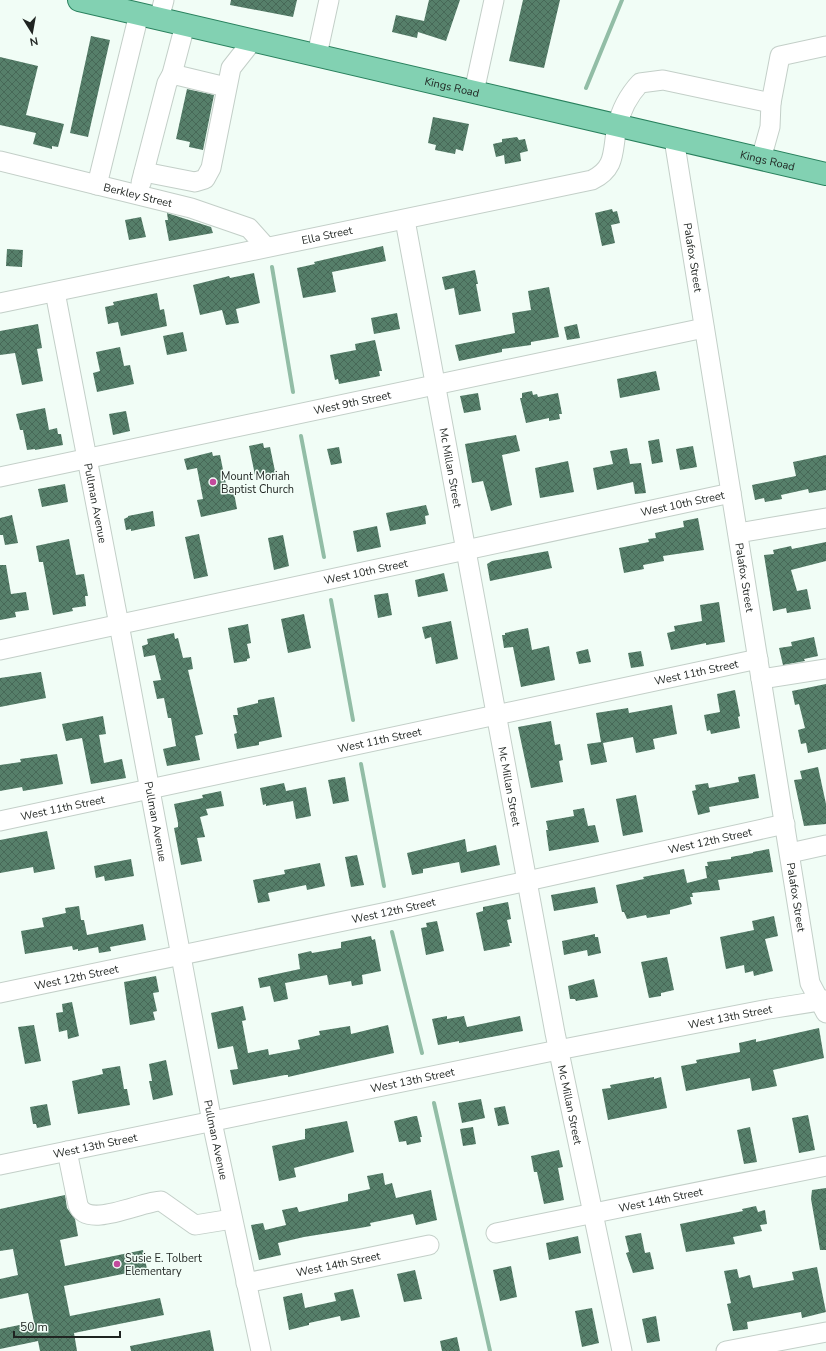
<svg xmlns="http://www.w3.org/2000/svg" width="826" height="1351" font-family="'Nunito Sans',sans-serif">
<defs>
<pattern id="building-cross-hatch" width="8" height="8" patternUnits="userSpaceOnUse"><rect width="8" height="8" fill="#567f6a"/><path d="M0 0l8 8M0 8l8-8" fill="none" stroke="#476857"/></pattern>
</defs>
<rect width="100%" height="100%" fill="#f1fdf6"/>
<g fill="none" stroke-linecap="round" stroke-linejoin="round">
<path stroke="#92bda6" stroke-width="4" d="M586 88 622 0
M272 267 293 392
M301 436 324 557
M331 600 353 720
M361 764 384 886
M392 932 422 1053
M434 1103 490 1351"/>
</g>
<path fill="url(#building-cross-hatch)" d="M231 0H297L293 17 230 5Z
M429 0H460L446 41 418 32 417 38 392 32 396 15 424 21Z
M523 0H560L544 68 509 61Z
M91 36 110 40 88 137 70 133Z
M0 57 38 66 26 115 64 124 58 147 52 146V149L33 144 36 133 0 125Z
M187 89 214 95 203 150 189 147 190 142 176 139Z
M433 117 469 124 463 151 456 149 455 154 435 150 436 145 428 143Z
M517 137 519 140 525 139 528 151 520 153 521 161 505 164 504 155 496 157 493 144 502 142V139Z
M612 209 613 212 617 211 620 223 611 225 615 243 602 246 595 213Z
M167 213 211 227 213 233 169 241 165 220H168Z
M141 217 146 237 129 240 125 220Z
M383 246 386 261 332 272 336 292 303 298 297 268 315 264 314 262Z
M7 249 23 250 22 267 6 266Z
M475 270 478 284H476L481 311 459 315 454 288 445 290 442 277Z
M254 273 260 303 236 309 239 323 226 325 222 310 200 315 193 285 229 276 230 278Z
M549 287 559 337 531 342V345L502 349V352L459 361 455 345 515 333 512 313 531 310 528 291Z
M157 293 160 310 164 309 167 326 121 336 118 322 108 324 105 307 114 305 113 302Z
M397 313 400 329 374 334 371 318Z
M38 324 42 348 37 349 43 381 22 385 15 353 0 355V331Z
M577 324 580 338 567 340 564 327Z
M183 332 187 351 167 355 163 336Z
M375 340 382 371H379L380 376 339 384 338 379 335 380 330 355 356 350 355 344Z
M120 347 124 366 130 365 134 384 97 392 93 373 100 371 96 352Z
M656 371 660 390 620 398 617 379Z
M532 391 533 395 537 394 538 397 558 393 562 414H559L560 419 549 421V418L526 423 520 398H522V393Z
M478 393 481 410 464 413 460 396Z
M45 408 49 430 57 428 58 434H61L63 445 35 450V449L27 450 23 430H20L16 414Z
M126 411 130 431 113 435 109 414Z
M516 435 520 451 502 455 512 505 491 511 483 481 472 483 465 444Z
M659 439 663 462 652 464 648 441Z
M263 443 264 448 270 447 276 476 256 480 249 446Z
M693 446 697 467 680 470 676 449Z
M339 447 342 463 331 465 327 449Z
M627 448 630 464 641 463 646 493 635 494 633 482 597 490 593 468 613 464 610 451Z
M212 452 213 456 220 455 228 494 234 493 237 509 201 517 197 500 203 499 197 468 187 470 184 459Z
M826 455V490L809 493 808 489 781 495 782 499 765 502 764 498 755 500 752 485 796 476 793 462Z
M568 461 574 492 540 498 535 468Z
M65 484 68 502 42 507 38 489Z
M426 505 429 515 425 516 426 524 390 531 386 513Z
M153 511 155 526 131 531V529L126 530 124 519 128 517V516Z
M12 515 18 543 5 545 3 535H0V518Z
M698 518 704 550 663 556 664 561 643 565 644 569 624 573 619 548 649 542 648 539 656 538 655 533 684 527 683 521Z
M377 526 381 547 357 552 353 531Z
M199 534 208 576 194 579 185 537Z
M283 535 289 566 274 570 268 538Z
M69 539 76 575 84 574 88 596H85L86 606 72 608 73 611 53 615 43 562H39L36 546Z
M826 542V561L791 570 797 591 807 589 811 609 787 613 786 608 773 611 764 555 774 554 773 550 791 546 792 549Z
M548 551 552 568 490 581 487 564 492 561Z
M0 565H6L11 594 26 592 29 610 15 612 16 617 0 620Z
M444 573 448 591 418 597 415 580Z
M388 593 392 615 378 618 374 595Z
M719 602 725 642 706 645V643L671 650 667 633 675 631 674 626 702 621 700 605Z
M304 614 311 648 288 653 281 619Z
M451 621 458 659 436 664 431 637 425 639 422 627Z
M248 624 251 643 247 644 250 658 247 659V661L234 663 228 628Z
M528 628 532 650 549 646 555 680 521 687 513 647 504 648 502 635H505V633Z
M174 633 175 639 178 638 183 658 191 657 193 669 188 670 203 734 195 736 200 760 167 766 163 749 176 746 171 718H168L164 698 157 699 153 681 161 680 155 655 144 657 142 646 148 644 147 639Z
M814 637 818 656 804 659 805 661 783 665 779 648 792 646 791 642Z
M588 649 591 662 579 664 576 652Z
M641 651 644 666 631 668 628 653Z
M41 672 46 698 0 707V678Z
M826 684V749L808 753 806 743 801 744 798 730 805 728 799 704 795 705 792 691Z
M735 690 740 716 738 717 740 728 711 734 710 730 707 731 704 715 720 712 717 694Z
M274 697 282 737 259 742V745L237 749 234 734 237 733 233 715H238L237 708 258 703V700Z
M672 705 677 734 653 739 655 749 636 753 633 737 603 743 607 762 591 765 587 744 601 742 596 713 628 708 629 713Z
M103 716 106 734 99 735 104 763 122 759 126 778 91 784 82 738 66 741 62 724Z
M551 721 555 745 560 744 563 760 559 761 563 782 531 788 518 727Z
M57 754 63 784 23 791 22 787 0 791V765L21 762 20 759Z
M818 767 826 804V824L804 826 794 780 802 779 800 771Z
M755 774 759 798 709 807 710 812 698 815 692 791 696 790 695 785 708 783 709 788 739 782 738 777Z
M345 777 349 801 333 804 328 780Z
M284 783 286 791 306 787 311 816 296 819 293 801 266 806V804L263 805 260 788Z
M221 791 224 806 206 809 208 815 200 817 205 837 197 838 202 861 181 865 174 828 178 827V823L174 804 203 798 202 795Z
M636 795 643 832 623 836 616 799Z
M584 808 588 826 595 825 599 842 549 851 546 830H548L546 821 574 816 573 810Z
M47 831 55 869 34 873 33 867 0 873V840Z
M465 839 467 852 496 845 500 865 461 873 459 862 423 869V873L412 875 407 853Z
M769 849 773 872 718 880 720 890 692 893 693 897H690L692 904 670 910V914L647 918 646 915 627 919 624 912H622L616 885 644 879 643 877 684 869 687 883 707 878 705 866H708L707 862 731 859V857L753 853V852Z
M357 855 364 885 351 887 345 857Z
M131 859 134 876 105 881 104 876 96 878 94 866Z
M320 863 325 886 307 890 306 885 268 893 270 901 258 903 253 880 285 874 284 870Z
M595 887 598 903 554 911 551 895Z
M508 902 511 919 507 920 512 943H509L510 946 484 951 476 913 483 911V907Z
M79 906 81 920H84L87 935 143 924 146 940 110 947 111 951 99 953 98 947 78 951V949L73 950 72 946 25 954 21 931 44 927 42 918 66 913 65 908Z
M774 916 778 936 765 939 773 971 754 976 753 971 745 973 744 965 726 969 720 937 754 930 752 921Z
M437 921 444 951 426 955 421 928 427 927 426 923Z
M595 934V937H598L601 953 588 956 587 950 564 955 562 941Z
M371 936 372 940 375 939 381 971 362 975 363 984 352 986 351 981 329 985 327 975 285 983 288 999 274 1002 270 986 260 988 258 978 300 969 298 954 311 951 312 953 341 948V942Z
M667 957 674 990 661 993V996L649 998 641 962Z
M156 976 159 992 153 993 157 1011 153 1012 155 1020 130 1025 124 982Z
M594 979 598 997 576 1001 575 999H570L568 986Z
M72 1002 79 1036 68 1039 67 1030 59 1032 56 1013 63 1012 62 1004Z
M243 1006 246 1020 242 1021 248 1053 268 1049 269 1055 300 1049 298 1040 320 1035 319 1031 350 1026 351 1034 388 1025 394 1053 288 1077V1075H285L233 1085 230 1070 238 1069 233 1046 218 1049 211 1013Z
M447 1016V1019L464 1016 467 1027 520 1016 523 1031 459 1043V1041L438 1045 432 1019Z
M34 1025 41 1061 25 1064 18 1027Z
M819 1028 824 1058 773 1070 777 1086 752 1091 750 1078 686 1091 681 1066 697 1063 696 1060 740 1052 739 1043 756 1039V1042Z
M166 1060 173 1095 153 1100 149 1081H152L149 1064Z
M120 1066 124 1089H127L130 1105 78 1114 72 1081 103 1074 102 1069Z
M654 1077V1079L661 1077 667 1108 608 1120 602 1089 611 1088 610 1085Z
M481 1099 485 1118 462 1123 458 1103Z
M47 1104 51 1125 37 1128 36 1124H33L30 1107Z
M505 1106 509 1124 498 1126 494 1108Z
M808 1115 815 1150 799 1153 792 1118Z
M415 1116H417L422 1137H420L421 1142 407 1145 406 1141 399 1142 394 1121Z
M347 1121 354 1152 294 1168 296 1177 279 1181 272 1146 305 1139V1129Z
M473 1127 476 1144 463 1146 460 1129Z
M750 1127 757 1162 744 1164 737 1130Z
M559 1150 563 1167 558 1168 564 1200 544 1204 537 1172H534L531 1156Z
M383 1173 385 1185 392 1183 396 1198 431 1190 437 1220 416 1225 413 1214 370 1223 371 1226 360 1228 304 1237 278 1243 281 1255 259 1260 251 1225 263 1223 265 1230 286 1225 282 1210 297 1207 299 1212 348 1201V1194L370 1189 367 1176Z
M826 1188V1250H820L811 1199 812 1190Z
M65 1195 67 1208 75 1219 78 1236 60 1240 65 1266 143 1250 147 1269 64 1286 70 1316 160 1298 164 1315 74 1333 77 1351H40L38 1341 0 1349V1329L34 1322 28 1293 0 1299V1279L18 1275 13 1249 0 1251V1209Z
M756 1206 758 1212 765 1210 767 1224 760 1225 762 1231 733 1237 735 1244 686 1252 680 1224 743 1211 742 1209Z
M641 1233 645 1253 650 1252 654 1269 633 1273 626 1253 629 1252 625 1236Z
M578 1236 581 1253 549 1260 546 1243Z
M511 1266 517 1297 500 1301 493 1270Z
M817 1267 826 1312 802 1318 801 1312 747 1322 748 1329 733 1331 727 1304 731 1303 724 1271 737 1269 739 1278 750 1275 753 1288 794 1280 792 1272Z
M415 1270 422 1299 404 1302 397 1274Z
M353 1289 360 1317 341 1321 340 1316 309 1323V1325L289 1330 283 1297 302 1293 305 1308 336 1301 334 1293Z
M592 1308 599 1343 582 1347 575 1311Z
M656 1316 660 1341 647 1343 642 1319Z
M210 1330 214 1351H131L130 1346Z
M457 1337 460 1351H442L440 1341Z"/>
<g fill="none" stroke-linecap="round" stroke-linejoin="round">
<defs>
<g id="minor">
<path d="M159 19 164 0"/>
<path d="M317 55 329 0"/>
<path d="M172 74 226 87"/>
<path d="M474 92 494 0"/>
<path d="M771 103 780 56 826 46"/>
<path id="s1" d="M674 139 810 983 826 1013"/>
<path id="s2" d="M0 161 191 208 249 228 266 247"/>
<path d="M144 172 195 182 205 179 211 168 231 68 253 40"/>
<path d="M141 183 167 83 172 74 185 25"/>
<path d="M97 185 139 14"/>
<path id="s3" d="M405 220 555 1033 622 1351"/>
<path id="s4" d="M55 292 121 635 212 1122 261 1351"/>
<path id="s5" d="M0 303 592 180C617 168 612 150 617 127 621 109 628 96 640 83L663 80 771 103 770 127 761 159"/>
<path id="s6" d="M0 477 704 328"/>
<path d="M738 533 826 518"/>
<path id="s7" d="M0 650 731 493"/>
<path d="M761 679 826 669"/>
<path id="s8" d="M0 821 758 659"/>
<path d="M790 853 826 845"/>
<path id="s9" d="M0 993 387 912 785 824"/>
<path d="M67 1151 78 1205C87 1230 142 1201 161 1201L195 1225 232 1219"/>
<path id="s10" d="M0 1165 558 1050 769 1009 826 1000"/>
<path id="s11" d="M496 1233 826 1166"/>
<path id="s12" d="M246 1283 429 1245"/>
<path d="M726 1351 826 1332"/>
</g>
<g id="major">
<path id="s13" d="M79 0 826 174"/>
</g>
</defs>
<use href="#minor" stroke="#c3cfc8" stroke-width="21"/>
<use href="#major" stroke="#29805d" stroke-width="24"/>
<use href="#minor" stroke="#fff" stroke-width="19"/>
<use href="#major" stroke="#82d1b2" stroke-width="22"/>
</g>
<g fill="#c34a9d" stroke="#f1fdf6" stroke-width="1.5">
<circle cx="213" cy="482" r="4"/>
<circle cx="117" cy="1264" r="4"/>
</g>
<g text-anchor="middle" stroke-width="3" stroke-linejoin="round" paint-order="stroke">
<g font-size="11" fill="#1f2421" stroke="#f1fdf6">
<text dy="4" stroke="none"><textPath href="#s13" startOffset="383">Kings Road</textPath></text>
<text dy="4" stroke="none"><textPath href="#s13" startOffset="707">Kings Road</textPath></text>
<text dy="4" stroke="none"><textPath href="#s2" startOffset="142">Berkley Street</textPath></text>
<text dy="4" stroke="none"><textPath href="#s5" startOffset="334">Ella Street</textPath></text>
<text dy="4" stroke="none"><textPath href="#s1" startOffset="120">Palafox Street</textPath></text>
<text dy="4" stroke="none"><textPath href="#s6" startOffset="360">West 9th Street</textPath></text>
<text dy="4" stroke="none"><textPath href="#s3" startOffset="252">Mc Millan Street</textPath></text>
<text dy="4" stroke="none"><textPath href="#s4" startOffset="215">Pullman Avenue</textPath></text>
<text dy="4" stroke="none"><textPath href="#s7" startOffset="698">West 10th Street</textPath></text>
<text dy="4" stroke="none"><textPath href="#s7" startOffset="374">West 10th Street</textPath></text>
<text dy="4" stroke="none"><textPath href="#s1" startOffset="444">Palafox Street</textPath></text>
<text dy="4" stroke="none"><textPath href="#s8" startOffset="712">West 11th Street</textPath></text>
<text dy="4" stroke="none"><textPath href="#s8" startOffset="388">West 11th Street</textPath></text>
<text dy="4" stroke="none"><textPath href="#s3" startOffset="576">Mc Millan Street</textPath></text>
<text dy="4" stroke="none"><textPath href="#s8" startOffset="64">West 11th Street</textPath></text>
<text dy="4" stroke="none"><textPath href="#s4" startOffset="539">Pullman Avenue</textPath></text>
<text dy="4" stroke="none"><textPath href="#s9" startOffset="726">West 12th Street</textPath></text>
<text dy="4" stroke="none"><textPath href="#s1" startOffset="768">Palafox Street</textPath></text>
<text dy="4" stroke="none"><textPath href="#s9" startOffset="402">West 12th Street</textPath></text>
<text dy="4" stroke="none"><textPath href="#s9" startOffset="78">West 12th Street</textPath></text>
<text dy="4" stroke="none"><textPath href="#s10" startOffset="745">West 13th Street</textPath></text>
<text dy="4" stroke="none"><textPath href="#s10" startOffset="421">West 13th Street</textPath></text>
<text dy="4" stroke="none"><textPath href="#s3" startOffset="900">Mc Millan Street</textPath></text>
<text dy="4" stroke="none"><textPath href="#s4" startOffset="863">Pullman Avenue</textPath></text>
<text dy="4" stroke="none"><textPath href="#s10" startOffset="97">West 13th Street</textPath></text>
<text dy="4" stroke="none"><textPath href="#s11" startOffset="168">West 14th Street</textPath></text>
<text dy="4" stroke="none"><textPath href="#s12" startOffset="94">West 14th Street</textPath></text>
</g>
<g font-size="11" fill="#1f2421" stroke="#f1fdf6" text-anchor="start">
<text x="221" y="480">Mount Moriah<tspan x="221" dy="13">Baptist Church</tspan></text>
<text x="125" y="1262">Susie E. Tolbert<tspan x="125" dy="13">Elementary</tspan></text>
</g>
</g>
<g transform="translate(32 32) rotate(169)" stroke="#f1fdf6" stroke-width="3" paint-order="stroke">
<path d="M0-3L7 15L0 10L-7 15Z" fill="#1f2421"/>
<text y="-6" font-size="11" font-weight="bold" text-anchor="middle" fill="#1f2421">N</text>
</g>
<path d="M14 1331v6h106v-6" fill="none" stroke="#1f2421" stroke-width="2"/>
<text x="20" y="1331" font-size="12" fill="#1f2421" stroke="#f1fdf6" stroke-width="3" paint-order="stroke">50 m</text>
</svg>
